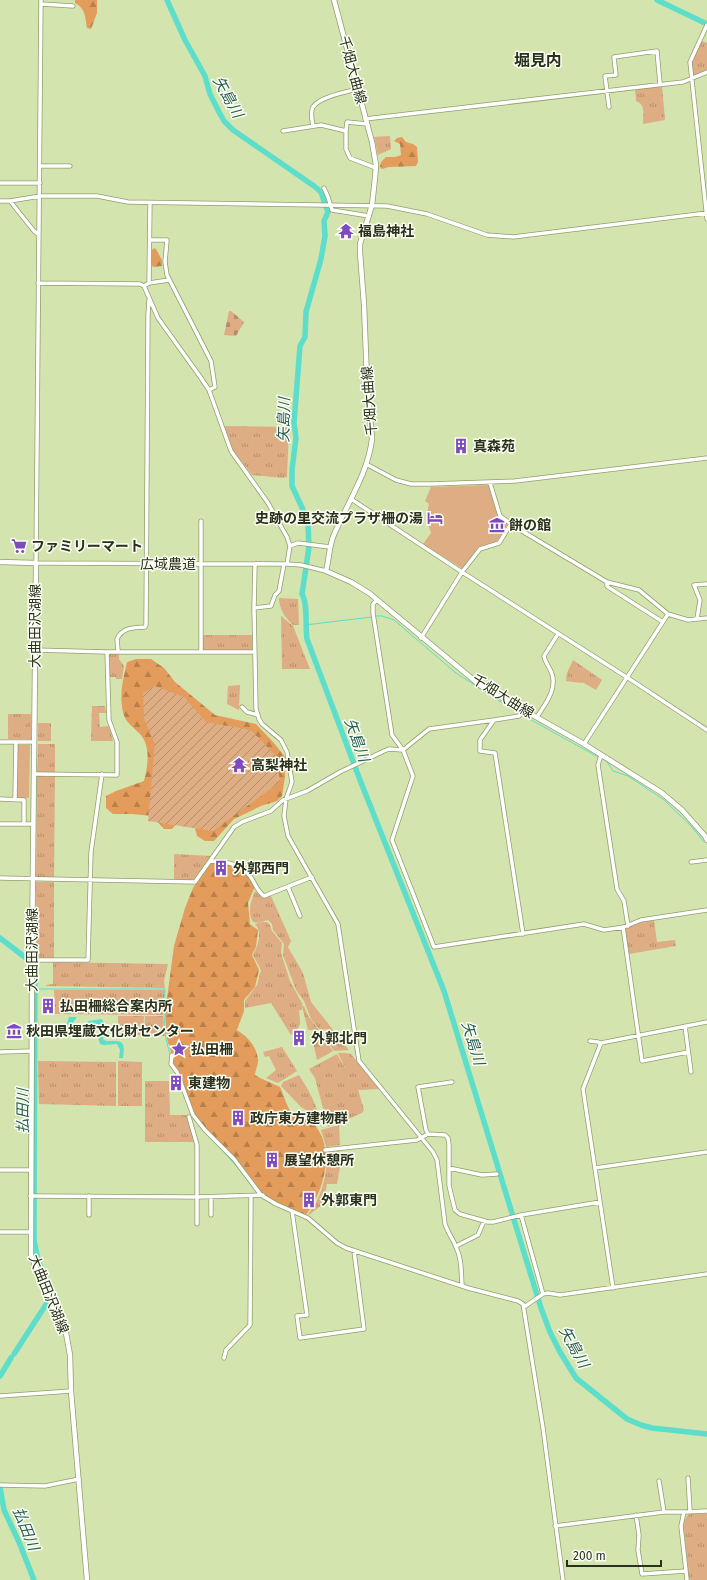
<svg xmlns="http://www.w3.org/2000/svg" width="707" height="1580" font-family="'Fira Sans','Noto Sans JP',sans-serif">
<defs>
<pattern id="grass-tufts" width="24" height="20" patternUnits="userSpaceOnUse"><rect width="24" height="20" fill="#dead84"/><path d="M3 7l-1-3M5 7V3M7 7l1-3M15 17l-1-3M17 17v-4M19 17l1-3" fill="none" stroke="#b48d6b"/></pattern>
<pattern id="forest-firs" width="22" height="20" patternUnits="userSpaceOnUse"><rect width="22" height="20" fill="#e39c5b"/><path d="M5 1l3.5 6h-7zM16 11l3.5 6h-7z" fill="#b8804a"/></pattern>
<pattern id="cemetery-stones" width="16" height="16" patternUnits="userSpaceOnUse"><rect width="16" height="16" fill="#dead84"/><path d="M2 7V4a2 2 0 0 1 4 0v3zM10 15v-3a2 2 0 0 1 4 0v3z" fill="#b48d6b"/></pattern>
<pattern id="garden-furrows" width="10" height="10" patternUnits="userSpaceOnUse"><rect width="10" height="10" fill="#dead84"/><path d="M-1 1l2-2M0 10L10 0M9 11l2-2" fill="none" stroke="#b48d6b"/></pattern>
</defs>
<rect width="100%" height="100%" fill="#d4e4ae"/>
<path fill="url(#grass-tufts)" d="M702 41 707 43V70L693 75 692 60Z
M662 86 665 120 643 124C643 114 646 105 636 101L635 88Z
M390 136 391 149 378 155 374 137Z
M226 426 289 427 287 477 283 478 252 475 232 449 225 427Z
M279 598 298 599 299 625H293C285 618 279 608 279 598Z
M281 616 293 626 310 669H282Z
M202 635H252V650L202 651Z
M109 654H119V659L124 666 122 679H116V677H110Z
M573 660 602 680 596 690 582 682V683L566 681 567 673Z
M240 685 239 710 227 704 228 686Z
M92 706H105L106 713H99L100 727 109 726 113 741H91Z
M8 714H31V739H8Z
M38 723H51V741H38Z
M38 744H55V773H37Z
M37 776H55L54 878H36Z
M174 854 211 856 201 871 193 880H174Z
M36 882H54V958H36Z
M255 891C261 897 263 897 271 896L291 941 288 947 303 973 311 1002 349 1050 334 1051 325 1037H330V1029L320 1030 311 1019 304 1001 296 990 283 955 284 944 273 930 272 924 268 920 258 923 253 922C247 913 251 900 255 891Z
M654 920 657 942 675 940 676 946 629 954 625 929 641 922Z
M263 922H267L270 925 272 931 282 943 281 953 290 981 303 1005 301 1006H304L308 1016 319 1030H308L302 1006V1010H299C300 1026 303 1024 291 1035L271 1003 245 1008V1001L257 985 261 970 253 955C258 946 263 932 255 924Z
M53 962 168 964 164 981 165 988 46 986V985L53 984Z
M54 990H165L163 1015 55 1014Z
M118 1016H144L143 1035H118Z
M145 1016H163L165 1036 144 1035Z
M312 1038H324L333 1051 317 1060Z
M282 1047 297 1071 278 1083 266 1078 276 1070 269 1056 265 1057 263 1052Z
M338 1053H345L351 1054 379 1089 359 1090 358 1089 364 1110 362 1113 328 1127 315 1078 309 1069 337 1054 346 1070Z
M38 1061 116 1062V1106L39 1104Z
M118 1061 142 1062V1106H118Z
M299 1075C311 1094 317 1105 322 1127L313 1114 301 1107 281 1086 283 1082Z
M145 1081H169L170 1115H188L195 1142H145Z
M339 1125 340 1145 326 1147 321 1130Z
M339 1149 341 1161 337 1184H327L323 1204 309 1215 308 1214C322 1199 328 1171 327 1150Z
M689 1514H707V1580H689L683 1521Z"/>
<path fill="url(#forest-firs)" d="M75 0H97V13L91 29 87 28C85 17 86 9 75 3Z
M402 137 406 142 413 144 417 147 418 162 416 166 389 167 382 169 380 167 381 162 386 157H395L401 155 400 144 394 141 397 138Z
M154 248 156 249 162 260V266L153 267 152 265V250Z
M136 659H151L164 668 175 682 215 715 256 724 274 743 285 757V777L282 796 277 801 261 806 234 819 214 841H205L197 836 190 809 172 829H164L153 816 132 814H113L106 808V796L116 791 144 781C148 766 151 746 140 734 133 727 125 722 123 712 119 695 123 679 127 662Z
M210 861C233 864 243 865 255 886L248 903 250 924 258 930 256 947 252 955 259 970 255 987 244 1000V1011L237 1030C248 1037 256 1046 258 1059 259 1064 255 1070 255 1075L260 1078 280 1087C284 1095 286 1105 291 1112 296 1119 306 1116 312 1122 337 1147 324 1192 305 1216L285 1209 261 1195 234 1159 193 1115 177 1072 171 1064 172 1055 167 1039 165 1013 174 946 185 908 193 888Z"/>
<path fill="url(#cemetery-stones)" d="M229 311H231L244 322 236 336 224 335Z"/>
<path fill="#dead84" d="M490 485 499 516 508 524 498 541 478 547 463 569 423 544 431 533 426 518 429 504 425 501 431 487Z
M17 745H30L29 798H16Z"/>
<path fill="url(#garden-furrows)" d="M155 686 184 697 206 722 251 730 275 755 280 780 277 784 213 831 148 821 155 744 144 719 143 693Z"/>
<path fill="#5ddeca" d="M69 1017H77L71 1025V1028L75 1030 89 1021 101 1019C108 1025 104 1031 103 1039L106 1041C121 1041 126 1039 123 1058H119L120 1050 117 1044 104 1045 100 1044 98 1037 101 1028 99 1025C88 1022 82 1036 67 1033L65 1029Z"/>
<g fill="none" stroke-linecap="round" stroke-linejoin="round">
<path stroke="#5ddeca" stroke-width="1" d="M375 616H382L394 620 456 673 518 713
M305 625 372 617
M524 716 598 757
M603 759 608 763 613 771 628 776 664 800 692 827 704 842
M35 989H165L164 1016 166 1039 170 1054
M187 1103C196 1129 214 1140 231 1160 241 1171 249 1183 258 1194"/>
<path stroke="#5ddeca" stroke-width="5.5" d="M167 0 185 40 205 76 210 94 219 112 224 121 233 130 314 186 321 192 328 212 324 221 325 236 321 259 306 312 305 337 300 346 294 423 296 438 292 470V486L305 514 308 524 309 547 302 594C308 603 305 627 307 639L360 780 444 991 541 1308 550 1332 560 1352 576 1378 627 1419 641 1425 652 1428 707 1434
M657 0 707 24
M0 938 35 965 34 1240 38 1260 53 1296 52 1300
M14 1354 47 1303
M0 1376 11 1358
M0 1487 4 1510 19 1542 34 1580"/>
<defs>
<path id="minor" d="M41 0 36 563 287 564 301 565 326 571
M41 4 73 6
M707 25 690 62 707 219
M609 107 605 76 616 75 614 57 657 51 660 84
M365 119 683 82 707 72
M313 126C312 120 310 112 313 107 319 97 346 92 357 89
M283 131 321 125 346 131V149L350 158 376 168
M346 131 347 122 367 124
M40 166H70
M0 183H40
M324 188 328 197 332 210 369 216
M0 201H10L40 196H97L128 202 387 206 427 214 487 235 513 237 707 213
M10 201 34 231 38 234
M150 240H167L165 262 167 275 211 361 215 387 209 390
M38 283 140 284 144 286 158 318 201 378 209 390 231 451 268 503 287 537 290 546 287 564
M149 283 169 280
M144 286 149 283 150 203
M366 464 396 480 411 484H430L515 481 707 458
M490 483 500 516 517 528 607 582 639 590 668 614 688 620 707 618
M351 499 462 572 480 549 499 543 511 524
M290 546 298 543 330 547
M255 565 254 608 256 709 259 719 262 724 281 740 287 752 292 782 286 799 284 816 288 836 338 924 359 1061 433 1152 437 1160 445 1224C448 1233 453 1239 456 1247 462 1259 461 1272 462 1285
M607 582V586L608 587 663 622
M377 600 373 604V613L392 735 403 750 413 776 392 840 434 947 584 924 604 930 624 927 641 920 707 910
M254 608 271 606 275 595 279 591 284 564
M697 619 700 600 694 585 707 584
M421 638 462 572 628 678 707 730
M35 650 107 652H254
M118 651 117 639C123 627 133 628 145 627L146 625 148 315 149 300
M201 652V521
M242 707 247 712 258 715
M537 717C545 704 557 690 552 674 550 667 545 663 544 656L558 634
M0 742H34
M584 744 668 614
M601 755 598 765 617 889 624 901 628 926
M34 774 117 775V742L109 720 107 652
M0 799 24 800V824
M15 799 16 742
M0 824H33
M210 861C224 861 241 864 250 876 255 883 257 891 264 896L312 877
M691 862 707 860
M0 878 195 882 234 827 242 822 271 811 283 800 307 791 340 772 384 751 389 749 403 750 429 729 494 720
M288 887 300 916
M623 927 642 1061 688 1052
M523 934 495 753 480 751V740L494 720 519 716 524 710
M32 960H88L91 852 102 774
M685 1026 691 1072
M590 1041 598 1042 601 1044
M0 1052 32 1051
M172 1055 171 1064 177 1072 193 1115 205 1130 234 1159 261 1195 276 1204 308 1218 337 1243 346 1248 468 1288 518 1301 523 1304 543 1428 563 1580
M189 1117 197 1145V1224
M428 1134 426 1130 418 1087 452 1082
M325 1150 417 1140 428 1134 445 1135 448 1138 449 1145V1185L451 1194 455 1210 460 1214 488 1222H493L521 1215 600 1202
M449 1168 482 1175 497 1174
M595 1168 707 1152
M0 1170H31
M30 1196 197 1197 263 1195
M292 1211 307 1315 297 1316 300 1338 364 1329 354 1251
M89 1215V1196
M211 1215V1197
M521 1215 543 1294
M0 1232H30
M456 1246 478 1235 484 1221
M613 1288 583 1089 601 1043 707 1022
M524 1307 543 1294 548 1293 560 1295 707 1274
M224 1358 226 1350 250 1325 251 1196
M0 1396 71 1391
M688 1478 690 1511
M659 1481 664 1512
M0 1485 45 1486 79 1479
M684 1512 681 1526 687 1580
M636 1515 639 1535 638 1550 642 1574 686 1571
M555 1526 664 1512H684L707 1511"/>
<path id="major" d="M334 0 372 142 376 165 375 178 372 205 360 244V253L364 304 367 381 372 439C368 474 346 505 333 537 329 548 329 560 326 571L351 582 369 593 481 686 584 744 662 793 682 810 705 836 707 840
M0 562 36 563 32 963 31 1255 43 1286 66 1333 70 1355 71 1391 87 1580"/>
</defs>
<use href="#minor" stroke="#909f6b" stroke-width="5"/>
<use href="#major" stroke="#909f6b" stroke-width="6"/>
<use href="#minor" stroke="#fff" stroke-width="3.5"/>
<use href="#major" stroke="#fff" stroke-width="4.5"/>
</g>
<defs>
<symbol id="temple-bare" viewBox="-9 -9 18 18"><path d="M0-6L5-2H3V0L6.5 2.5H4V6H1.5V3h-3V6H-4V2.5H-6.5L-3 0V-2H-5Z" fill="#7f49c0" stroke="#fbfff4" stroke-width="2.5" paint-order="stroke"/></symbol>
<symbol id="building-bare" viewBox="-9 -9 18 18"><path d="M-4-6H4V6H1V3H-1V6H-4ZM-2.5-4.3h1.7v1.8h-1.7ZM.8-4.3h1.7v1.8H.8ZM-2.5-1h1.7V.8h-1.7ZM.8-1h1.7V.8H.8Z" fill="#7f49c0" stroke="#fbfff4" stroke-width="2.5" paint-order="stroke"/></symbol>
<symbol id="hotel-bare" viewBox="-9 -9 18 18"><path d="M-6-4.5h1.5V1H6V5H4.5V3h-9V5H-6ZM-4 0a1.8 1.8 0 1 1 3.6 0ZM.5 0V-2.5h3Q6-2.5 6 0Z" fill="#7f49c0" stroke="#fbfff4" stroke-width="2.5" paint-order="stroke"/></symbol>
<symbol id="museum-bare" viewBox="-9 -9 18 18"><path d="M0-6L6-3V-2H-6V-3ZM-5-1h2V3h-2ZM-1-1h2V3h-2ZM3-1h2V3H3ZM-6 4H6V6H-6Z" fill="#7f49c0" stroke="#fbfff4" stroke-width="2.5" paint-order="stroke"/></symbol>
<symbol id="supermarket-bare" viewBox="-9 -9 18 18"><path d="M-6-5.5h2.5l.6 2H6L4.5 2H-2.5L-4.4-4H-6ZM-1.5 3.2a1.3 1.3 0 1 0 .1 0ZM3 3.2a1.3 1.3 0 1 0 .1 0Z" fill="#7f49c0" stroke="#fbfff4" stroke-width="2.5" paint-order="stroke"/></symbol>
<symbol id="sight-bare" viewBox="-9 -9 18 18"><path d="M0-6L1.8-2.2L6-1.7L2.9 1.2L3.7 5.4L0 3.3L-3.7 5.4L-2.9 1.2L-6-1.7L-1.8-2.2Z" fill="#7f49c0" stroke="#fbfff4" stroke-width="2.5" paint-order="stroke"/></symbol>
</defs>
<g fill-rule="evenodd">
<use href="#temple-bare" x="335" y="220" width="22" height="22"/>
<use href="#building-bare" x="450" y="435" width="22" height="22"/>
<use href="#hotel-bare" x="424" y="507" width="22" height="22"/>
<use href="#museum-bare" x="486" y="514" width="22" height="22"/>
<use href="#supermarket-bare" x="8" y="535" width="22" height="22"/>
<use href="#temple-bare" x="228" y="754" width="22" height="22"/>
<use href="#building-bare" x="210" y="857" width="22" height="22"/>
<use href="#building-bare" x="37" y="995" width="22" height="22"/>
<use href="#museum-bare" x="3" y="1020" width="22" height="22"/>
<use href="#building-bare" x="288" y="1027" width="22" height="22"/>
<use href="#sight-bare" x="168" y="1038" width="22" height="22"/>
<use href="#building-bare" x="165" y="1072" width="22" height="22"/>
<use href="#building-bare" x="227" y="1107" width="22" height="22"/>
<use href="#building-bare" x="261" y="1149" width="22" height="22"/>
<use href="#building-bare" x="298" y="1189" width="22" height="22"/>
</g>
<g text-anchor="middle" stroke-width="3" stroke-linejoin="round" paint-order="stroke">
<g font-size="14" fill="#2a301b" stroke="#fbfff4">
<text transform="translate(353 70) rotate(75)" y="5">千畑大曲線</text>
<text transform="translate(369 401) rotate(-94)" y="5">千畑大曲線</text>
<text x="168" y="569">広域農道</text>
<text transform="translate(35 626) rotate(-90)" y="5">大曲田沢湖線</text>
<text transform="translate(503 696) rotate(32)" y="5">千畑大曲線</text>
<text transform="translate(32 950) rotate(-90)" y="5">大曲田沢湖線</text>
<text transform="translate(49 1294) rotate(68)" y="5">大曲田沢湖線</text>
</g>
<g font-size="14" font-weight="bold" fill="#2a301b" stroke="#fbfff4" text-anchor="start">
<text x="358" y="236">福島神社</text>
<text x="473" y="451">真森苑</text>
<text x="423" y="523" text-anchor="end">史跡の里交流プラザ柵の湯</text>
<text x="509" y="530">餅の館</text>
<text x="31" y="551">ファミリーマート</text>
<text x="251" y="770">高梨神社</text>
<text x="233" y="873">外郭西門</text>
<text x="60" y="1011">払田柵総合案内所</text>
<text x="26" y="1036">秋田県埋蔵文化財センター</text>
<text x="311" y="1043">外郭北門</text>
<text x="191" y="1054">払田柵</text>
<text x="188" y="1088">東建物</text>
<text x="250" y="1123">政庁東方建物群</text>
<text x="284" y="1165">展望休憩所</text>
<text x="321" y="1205">外郭東門</text>
</g>
<g font-size="15" font-style="italic" fill="#265c54" stroke="#fbfff4">
<text transform="translate(228 97) rotate(61)" y="5">矢島川</text>
<text transform="translate(284 420) rotate(-89)" y="5">矢島川</text>
<text transform="translate(357 740) rotate(70)" y="5">矢島川</text>
<text transform="translate(473 1043) rotate(73)" y="5">矢島川</text>
<text transform="translate(23 1111) rotate(-90)" y="5">払田川</text>
<text transform="translate(574 1347) rotate(61)" y="5">矢島川</text>
<text transform="translate(26 1529) rotate(68)" y="5">払田川</text>
</g>
<g font-size="16" font-weight="bold" fill="#2a301b" stroke="#fbfff4">
<text x="538" y="66">堀見内</text>
</g>
</g>
<path d="M567 1560v6h94v-6" fill="none" stroke="#2a301b" stroke-width="2"/>
<text x="573" y="1560" font-size="12" fill="#2a301b" stroke="#fbfff4" stroke-width="3" paint-order="stroke">200 m</text>
</svg>
